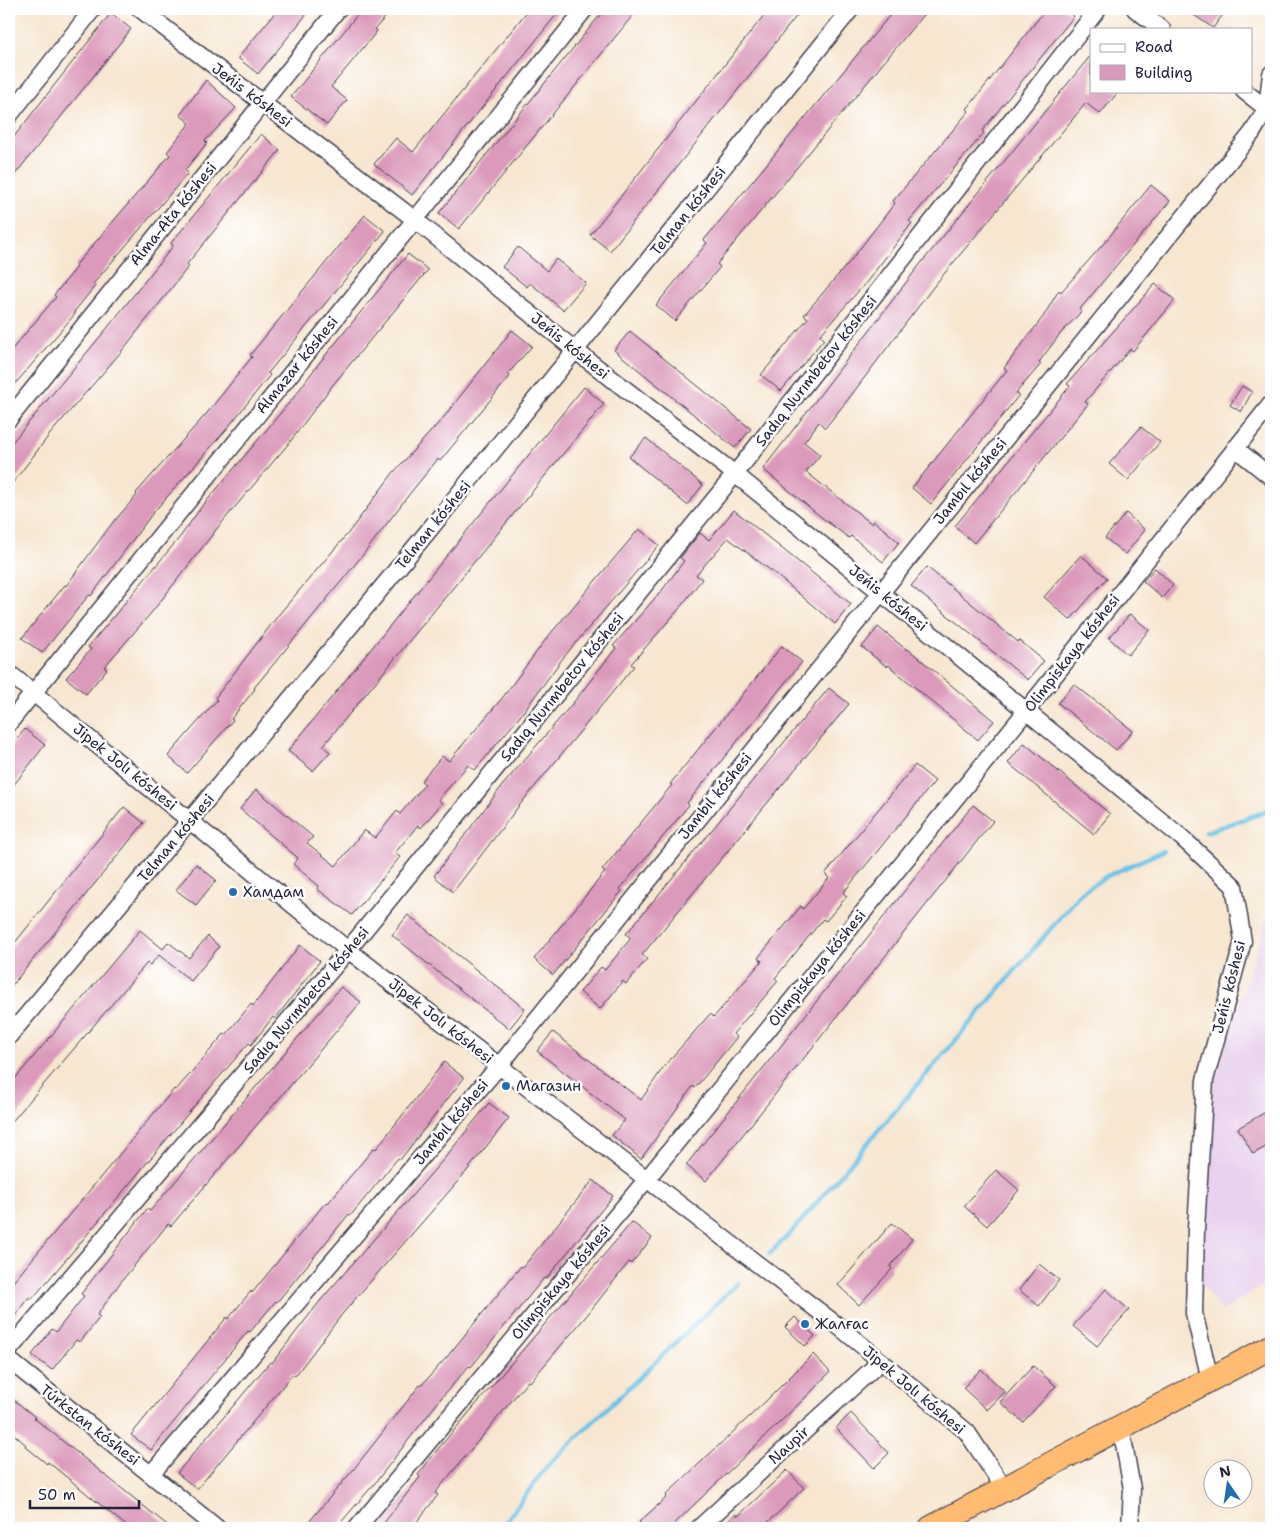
<svg xmlns="http://www.w3.org/2000/svg" width="1280" height="1537" font-family="'Shantell Sans',sans-serif">
<rect width="100%" height="100%" fill="#fff"/>
<filter id="ink" filterUnits="userSpaceOnUse"><feTurbulence type="fractalNoise" baseFrequency=".02" numOctaves="2"/><feDisplacementMap in="SourceGraphic" scale="10" xChannelSelector="R" yChannelSelector="G"/><feConvolveMatrix kernelMatrix="1 2 1 2 8 2 1 2 1" color-interpolation-filters="sRGB"/></filter>
<filter id="wash" filterUnits="userSpaceOnUse"><feTurbulence type="fractalNoise" baseFrequency=".0096" numOctaves="4" result="noise"/><feDisplacementMap in="SourceGraphic" scale="20" xChannelSelector="R" yChannelSelector="G"/><feGaussianBlur stdDeviation="1.12" result="paint"/><feColorMatrix in="noise" values="0 0 0 0 0 0 0 0 0 0 0 0 0 0 0 0 0 1.4 0 .05"/><feComposite in="paint" operator="in"/></filter>
<g filter="url(#wash)">
<rect width="100%" height="100%" fill="#f7e6d0"/>
<path fill="#e9d2ee" d="M1271 906V1281L1222 1311 1202 1285 1212 1089Z"/>
<g fill="none" stroke-linecap="round" stroke-linejoin="round">
<path stroke="#69c3e7" stroke-width="4.5" d="M1206 832 1271 810
M769 1254 790 1234 1082 892 1107 876 1163 851
M501 1528 548 1465 738 1283"/>
</g>
<g id="blocks">
<path fill="#db9abc" d="M278 9H311L258 74 238 58Z
M362 9H392L375 29 377 31 331 87 347 100 327 125 291 97Z
M529 9H561L412 195 374 164 396 138 413 152Z
M605 9H638L459 229 439 213Z
M769 9H802L610 251 590 235Z
M895 9H928L717 264 720 267 675 321 656 305 707 243 704 240Z
M1046 9H1066L1074 16 982 131 984 133 909 221 912 223 869 279 820 335 824 339 781 391 761 375 808 318 804 315 851 260 895 203 893 201 969 111 967 109Z
M1185 9H1227L1213 28Z
M111 13 131 29 9 182V143Z
M1091 55V91H1119L1100 114 1086 103 934 286 846 402 825 428 819 422 804 442 820 455 806 472 872 524 874 521 899 542 883 562 851 536 849 538 821 517 763 469 918 267Z
M206 80 236 108 205 141 207 143 185 170 188 173 93 284 95 286 74 312 75 314 9 391V353L56 297 54 295 77 267 75 266 170 155 167 152 190 123 180 115Z
M261 134 280 150 187 264 189 266 121 352 50 434 9 488V446L104 332 173 246 171 243Z
M1151 185 1170 201 1080 309 1082 311 1060 334 1039 362 1041 364 1016 393 1019 395 931 504 912 488 1007 370 1004 368 1043 317 1059 290 1061 292 1105 242Z
M365 215 385 231 268 373 270 375 225 431 152 514 91 596 89 595 42 653 22 638 65 585 66 586 110 526 137 495 136 493 207 413 252 357 250 355Z
M518 247 547 271 556 259 586 283 563 310 530 283 527 287 502 267Z
M408 254 428 270 332 386 289 443 219 526 152 612 104 667 107 669 86 694 66 678 91 649 88 647 180 537 200 509 294 397 316 367Z
M1155 284 1175 300 1133 351 1130 349 1085 402 1088 404 974 543 955 526 1070 386 1067 384Z
M512 330 532 346 508 374 510 376 440 461 438 459 411 492 366 551 254 688 255 689 231 719 233 720 187 773 168 756 217 700 215 698 280 613 349 532 393 473 444 417Z
M630 331 751 429 735 448 614 350Z
M1242 386 1252 392 1241 412 1230 405Z
M584 387 604 404 323 746 330 752 313 771 288 751Z
M1141 427 1160 442 1128 480 1109 464Z
M646 438 703 485 687 505 629 457Z
M734 510 851 604 835 624 774 573 728 538 696 575 702 579 679 609 631 664 634 666 518 807 453 892 434 876 502 786 573 703 616 648 613 646 663 589 684 561 680 558 700 533 709 540Z
M1126 513 1145 530 1125 554 1105 538Z
M639 529 659 545 563 658 521 715 475 770 468 765 438 800 442 803 421 828 418 825 395 853 400 857 352 915 317 889 319 886 293 864 298 858 240 809 256 789 313 837 307 843 336 866 364 830 375 838 397 811 400 814 425 784 421 781 442 756 449 761 503 697 546 639Z
M1081 555 1107 578 1070 620 1044 597Z
M927 567 1018 642 1019 640 1044 661 1028 680 911 586Z
M1155 568 1173 585 1162 598 1143 581Z
M1130 614 1149 630 1128 655 1109 638Z
M878 627 907 650 908 649 994 721 978 740 888 665 887 667 862 647Z
M782 646 802 662 687 803 689 805 620 889 622 891 553 975 534 959 605 872 602 870 672 785 670 784Z
M1074 684 1133 731 1116 750 1058 703Z
M829 688 849 704 642 955 647 959 626 984 623 981 600 1009 580 992 601 967 605 970 631 938 626 934Z
M25 729 45 745 9 791V749Z
M1024 743 1110 814 1094 834 1008 763Z
M915 765 935 781 843 893 847 896 826 921 823 919 775 978 778 981 733 1034 737 1037 695 1088 693 1086 641 1159 612 1135 625 1120 537 1051 553 1032 641 1100 665 1065 710 1014 714 1017 762 961 758 958 801 906 803 909 829 878 825 874Z
M973 805 993 821 706 1181 686 1165Z
M124 807 144 823 9 989V950Z
M196 864 216 880 196 905 176 890Z
M408 915 525 1009 509 1029 392 935Z
M140 930 163 949 168 942 189 958 208 936 219 947 191 981 159 955 150 965 147 963 9 1125V1086Z
M300 945 320 961 295 993 275 1019 273 1017 251 1045 249 1043 196 1104 80 1243 32 1299 29 1297 9 1323V1287L174 1089 176 1090 224 1034 226 1035 251 1004 253 1006Z
M341 987 361 1002 171 1226 168 1224 120 1283 97 1315 100 1317 80 1342 76 1340 52 1370 32 1355 52 1329 56 1332 84 1296 81 1294 147 1209 150 1211Z
M444 1062 464 1078 400 1160 398 1158 351 1215 349 1214 277 1302 276 1301 250 1332 248 1331 151 1450 131 1435 227 1317 228 1319 251 1291 252 1293 326 1202 328 1203 374 1148 376 1149Z
M489 1103 509 1118 466 1172 343 1313 295 1376 293 1374 197 1489 177 1473 270 1362 272 1363 320 1301 443 1160Z
M1271 1109V1144L1253 1154 1238 1128Z
M996 1170 1019 1190 987 1226 964 1206Z
M593 1180 613 1196 546 1279 544 1278 471 1367 469 1366 442 1397 375 1483 336 1528H315L308 1523 353 1470 420 1385 421 1386 446 1358 521 1266 523 1267Z
M632 1222 652 1238 631 1264 629 1262 587 1315 530 1382 528 1381 459 1464 435 1493 438 1495 412 1528H380L420 1477 418 1475 438 1449Z
M892 1223 912 1239 890 1267 892 1269 859 1305 838 1285Z
M1039 1264 1059 1280 1039 1306 1019 1290Z
M1106 1289 1129 1310 1097 1346 1073 1326Z
M795 1317 815 1336 805 1346 785 1327Z
M813 1354 830 1372 807 1396 670 1528H645L639 1522 667 1497 666 1495 766 1401Z
M1033 1366 1056 1386 1023 1422 1000 1402Z
M981 1369 1005 1392 987 1410 963 1388Z
M9 1396 35 1417 34 1418 171 1528H129L48 1462 47 1464 25 1446 26 1445 9 1430Z
M851 1413 889 1453 874 1468 836 1428Z
M787 1470 804 1488 762 1528H720L736 1514 738 1516Z"/>
</g>
</g>
<g filter="url(#ink)">
<use href="#blocks" fill-opacity="0" stroke="#423f51" stroke-width="1"/>
<g fill="none" stroke-linecap="round" stroke-linejoin="round">
<defs>
<path id="minor" d="M140 9 414 219 576 351 735 474 1181 837 1234 886 1243 941 1205 1080 1196 1229 1194 1313 1210 1379
M1135 9 1162 29
M1244 91 1271 112
M9 116 93 9
M9 419 338 9
M1235 448 1271 477
M9 673 348 950 837 1325 967 1432 1004 1488
M9 723 585 9
M9 1036C295 698 573 354 851 9
M9 1350 348 950 735 474 1098 9
M9 1360 217 1528
M1121 1427 1132 1489 1130 1528
M152 1473 499 1066 1252 133 1267 108 1271 74
M357 1528 646 1180 1027 710 1271 404
M699 1528 880 1362"/>
<path id="highway" d="M931 1528 1271 1347"/>
</defs>
<use href="#minor" stroke="#423f51" stroke-width="19"/>
<use href="#highway" stroke="#423f51" stroke-width="26"/>
<use href="#minor" stroke="#fff" stroke-width="16"/>
<use href="#highway" stroke="#ffbb71" stroke-width="24"/>
</g>
</g>
<g fill="#1f6fb2" stroke="#fff" stroke-width="2">
<circle cx="233" cy="892" r="5"/>
<circle cx="506" cy="1086" r="5"/>
<circle cx="805" cy="1324" r="5"/>
</g>
<g text-anchor="middle" stroke-width="5" stroke-linejoin="round" paint-order="stroke">
<g font-size="15" fill="#22223b" stroke="#fff">
<text transform="translate(252 95) rotate(37)" y="5">Jeńis kóshesi</text>
<text transform="translate(688 211) rotate(-51)" y="5">Telman kóshesi</text>
<text transform="translate(173 214) rotate(-51)" y="5">Alma-Ata kóshesi</text>
<text transform="translate(570 346) rotate(39)" y="5">Jeńis kóshesi</text>
<text transform="translate(297 365) rotate(-51)" y="5">Almazar kóshesi</text>
<text transform="translate(816 371) rotate(-52)" y="5">Sadıq Nurımbetov kóshesi</text>
<text transform="translate(970 481) rotate(-51)" y="5">Jambıl kóshesi</text>
<text transform="translate(433 525) rotate(-51)" y="5">Telman kóshesi</text>
<text transform="translate(888 598) rotate(39)" y="5">Jeńis kóshesi</text>
<text transform="translate(1072 653) rotate(-52)" y="5">Olimpiskaya kóshesi</text>
<text transform="translate(562 687) rotate(-51)" y="5">Sadıq Nurımbetov kóshesi</text>
<text transform="translate(125 767) rotate(39)" y="5">Jipek Jolı kóshesi</text>
<text transform="translate(715 796) rotate(-51)" y="5">Jambıl kóshesi</text>
<text transform="translate(176 838) rotate(-50)" y="5">Telman kóshesi</text>
<text transform="translate(817 968) rotate(-51)" y="5">Olimpiskaya kóshesi</text>
<text transform="translate(1229 987) rotate(-76)" y="5">Jeńis kóshesi</text>
<text transform="translate(306 1000) rotate(-50)" y="5">Sadıq Nurımbetov kóshesi</text>
<text transform="translate(441 1021) rotate(38)" y="5">Jipek Jolı kóshesi</text>
<text transform="translate(451 1122) rotate(-50)" y="5">Jambıl kóshesi</text>
<text transform="translate(561 1282) rotate(-50)" y="5">Olimpiskaya kóshesi</text>
<text transform="translate(914 1390) rotate(40)" y="5">Jipek Jolı kóshesi</text>
<text transform="translate(90 1425) rotate(38)" y="5">Túrkstan kóshesi</text>
<text transform="translate(789 1445) rotate(-42)" y="5">Naupir</text>
</g>
<g font-size="15" fill="#22223b" stroke="#fff" text-anchor="start">
<text x="243" y="897">Хамдам</text>
<text x="516" y="1091">Магазин</text>
<text x="815" y="1329">Жалғас</text>
</g>
</g>
<rect width="1280" height="1537" fill="none" stroke="#fff" stroke-width="30"/>
<rect x="1090" y="28" width="162" height="65" fill="#ffffff" stroke="#a7a7b1"/>
<rect x="1100" y="44" width="25" height="8" fill="#ffffff" stroke="#a7a7b1"/>
<text x="1135" y="52" font-size="15" fill="#22223b">Road</text>
<rect x="1100" y="65" width="25" height="15" fill="#db9abc" stroke="#a7a7b1"/>
<text x="1135" y="78" font-size="15" fill="#22223b">Building</text>
<g transform="translate(1228 1484) rotate(347)"><circle r="24" fill="#ffffff" stroke="#a7a7b1"/>
<path d="M0-4L9 19L0 12L-9 19Z" fill="#1f6fb2"/>
<text y="-8" font-size="14" font-weight="bold" text-anchor="middle" fill="#22223b">N</text>
</g>
<path d="M30 1500v8h109v-8" fill="none" stroke="#22223b" stroke-width="2.5"/>
<text x="38" y="1500" font-size="15" fill="#22223b" stroke="#ffffff" stroke-width="4" paint-order="stroke">50 m</text>
</svg>
